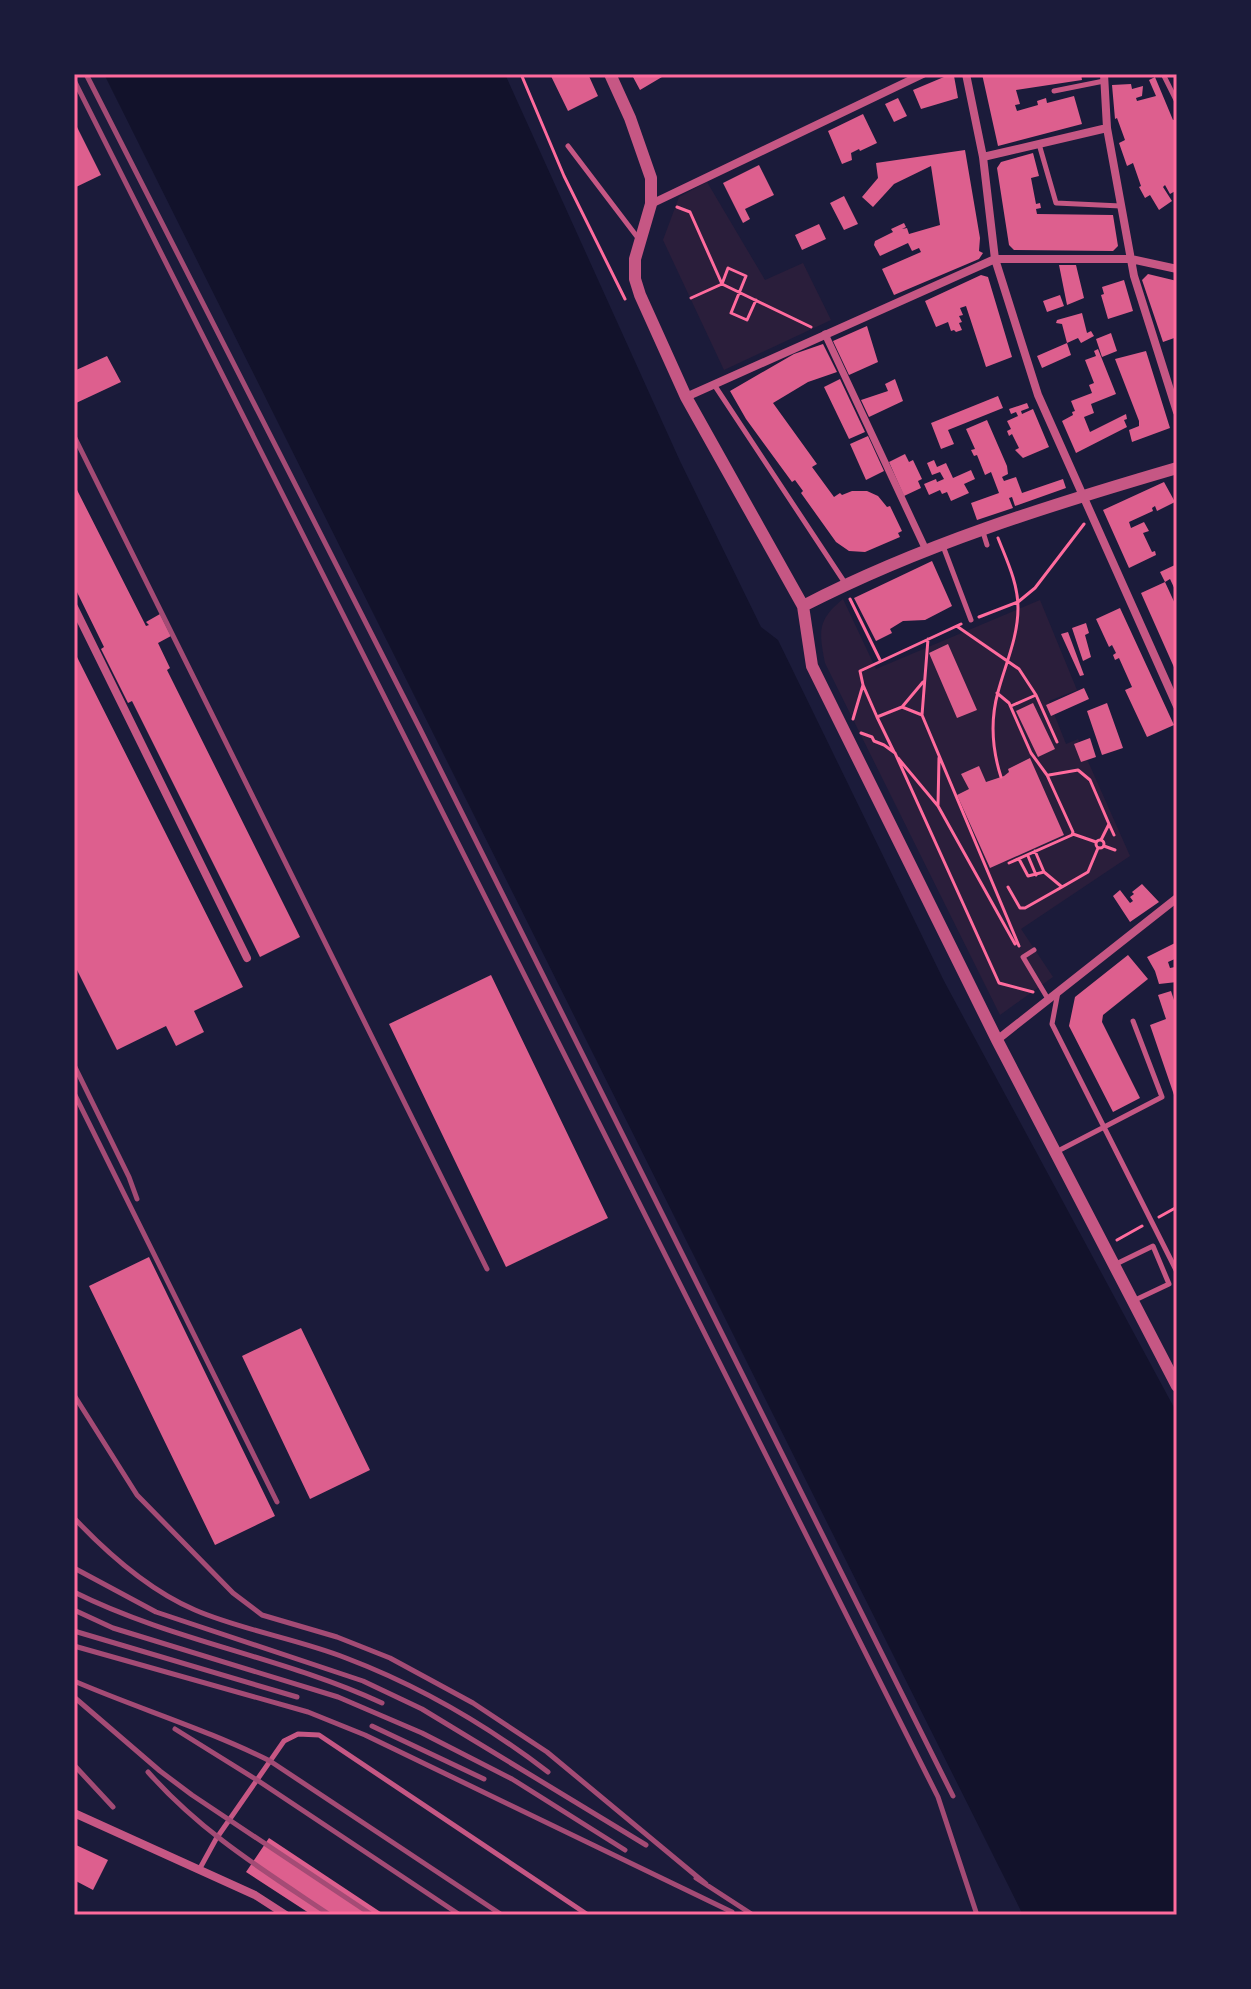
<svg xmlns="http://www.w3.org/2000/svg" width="1251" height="1989" font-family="'Noto Sans',sans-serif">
<rect width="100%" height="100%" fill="#1b1b3a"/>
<path fill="#2a1e3b" d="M707 182 765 280 803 263 831 320 724 370 663 240 679 197Z
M843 599 876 669 1040 600 1077 690 1049 701 1066 744 1078 739 1130 856 1021 929 1053 977 1000 1015 825 663C819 632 817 620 843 599Z"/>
<path fill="#12122b" d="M104 74H505L680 461 761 627 778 640 944 981 1177 1413V1915H1023Z"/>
<path fill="#dd5f8e" d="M550 74H588L598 96 568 111Z
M638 74H667L640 90 633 77Z
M951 74 954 76 958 98 921 109 913 90Z
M982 74H1081L1082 80 1016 90 1020 104 1015 105 1017 111 1038 105 1037 101 1046 98 1047 103 1074 96 1082 124 998 146Z
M1155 77 1173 120 1177 119V190L1170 194 1165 185 1163 187 1172 201 1159 210 1150 195 1145 198 1139 187 1141 186 1133 163 1127 166 1119 143 1125 140 1117 118 1115 119 1112 85 1131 84 1132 89 1143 86 1142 96 1136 98 1137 101 1156 96 1149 80Z
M898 98 907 116 894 122 885 104Z
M863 114 877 143 860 151 859 149 851 153 852 160 842 164 828 131Z
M77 127 101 175 74 188V129Z
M965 150 980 238 979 251 983 253 979 259 894 295 882 269 921 252 919 248 912 251 908 243 880 256 874 245 875 241 893 232 891 229 904 223 906 227 902 229 907 228 909 234 940 225 931 166 894 184 873 207 862 197 878 178 876 163Z
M1033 153 1039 176 1031 178 1036 204 1040 203 1041 208 1036 209 1037 214 1113 215 1118 246 1113 251 1014 250 1009 245 997 168 1001 162Z
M759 165 774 195 745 209 750 219 743 223 723 183Z
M844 196 858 224 844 230 830 203Z
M819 224 826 239 802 250 795 235Z
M1059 265H1076L1084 298 1067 305Z
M1148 274 1177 281V337L1163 342 1142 280Z
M981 275 988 277 1012 357 986 367 966 306 960 308 963 315 959 316 962 322 959 323 962 330 956 332 954 330 951 331 948 322 936 327 925 301Z
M1124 280 1133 311 1108 319 1101 295 1104 294 1102 287Z
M1060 295 1064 306 1047 312 1043 301Z
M1082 313 1087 333 1091 331 1094 336 1081 343 1078 338 1067 343 1062 324 1056 323 1057 320Z
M867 326 878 362 849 375 833 341Z
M1111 333 1117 351 1102 357 1096 339Z
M1067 343 1071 355 1042 368 1037 356Z
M823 344 837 372 808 382 773 403 817 464 812 467 834 497 840 493 842 495 852 491H867L878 496 887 507 890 506 902 531 898 533 900 537 865 552 849 551 836 542 801 493 803 491 795 480 792 482 746 419 730 391 794 354Z
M1098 349 1116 394 1091 404 1094 413 1084 417 1090 432 1126 414 1127 419 1124 420 1127 427 1076 453 1062 421 1073 415 1072 412 1075 411 1071 401 1092 393 1089 385 1094 383 1085 360 1096 356 1094 351Z
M1146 351 1170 428 1132 442 1129 430 1139 426V421L1115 359Z
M107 356 121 382 74 404V371Z
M840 379 865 432 849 439 824 387Z
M895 379 903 401 869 417 861 400 888 391 885 384Z
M998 396 1003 408 948 430 954 444 941 449 931 423Z
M1027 403 1029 408 1021 411 1022 414 1033 409 1049 447 1023 458 1015 450 1019 448 1012 434 1009 436 1007 431 1011 429 1007 421 1018 416 1016 412 1011 414 1009 409Z
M987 420 1007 466 1008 474 1002 477 1004 481 1016 477 1022 493 1063 479 1066 488 1015 506 1012 497 1009 498 1013 508 977 520 971 503 999 493 991 472 985 475 977 455 974 456 971 450 975 449 966 429Z
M868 436 884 471 866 480 850 444Z
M905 454 909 462 913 460 922 479 918 481 921 488 904 496 889 462Z
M934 460 937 467 946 463 953 478 971 470 975 479 964 484 969 493 951 501 947 492 942 494 940 490 929 495 924 484 936 479 937 482 944 479 940 472 932 475 927 463Z
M1164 482 1175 502 1157 511 1155 506 1152 508 1153 511 1129 522 1131 528 1144 522 1149 531 1143 533 1152 552 1155 551 1156 555 1129 568 1103 510Z
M74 484 146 626 149 625 146 622 160 614 171 636 158 643 170 668 167 670 300 937 260 957 132 701 128 703 101 649 104 647 74 586Z
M932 561 952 606 925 620 903 621 890 629 892 633 876 641 854 598Z
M1177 564V594L1170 579 1165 582 1160 572Z
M1165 582 1177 608V674L1141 593Z
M1120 608 1174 725 1147 737 1125 690 1132 687 1119 658 1115 660 1113 655 1116 653 1112 645 1109 647 1096 619Z
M1086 623 1089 633 1085 635 1091 657 1083 661 1072 628Z
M1068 632 1084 675 1080 676 1061 634Z
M948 644 977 710 957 718 929 653Z
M74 651 243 987 194 1011 204 1032 176 1046 166 1026 117 1050 74 964Z
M1084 688 1089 699 1051 716 1046 705Z
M1033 703 1055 749 1038 757 1016 711Z
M1107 703 1123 748 1102 755 1087 711Z
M1090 738 1096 757 1081 762 1074 744Z
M1030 758 1064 835 990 868 957 795 969 789 961 774 979 766 986 782 1004 776 1009 772 1008 769Z
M1142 884 1159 902 1130 922 1113 896 1120 890 1130 903 1133 901 1130 897 1134 894 1132 892Z
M1177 942V958L1168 962 1170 968 1175 967 1177 982 1159 984 1155 971 1147 957Z
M1128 955 1148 979 1103 1015 1102 1022 1140 1098 1113 1112 1069 1026 1075 997Z
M491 975 608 1218 506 1267 389 1024Z
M1171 991 1177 1009V1093L1174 1095 1150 1025 1166 1019 1158 995Z
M149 1257 275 1516 215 1545 89 1286Z
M301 1328 370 1470 310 1499 242 1356Z
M269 1838 385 1915H312L246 1872Z
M74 1844 108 1860 93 1890 74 1880Z"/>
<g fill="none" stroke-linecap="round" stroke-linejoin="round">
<path stroke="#ff6b9d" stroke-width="3" d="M521 74 564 176 625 299
M677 207 690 212 722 284 811 327
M691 298 722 284 728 268 746 276 731 313 747 320 756 300
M998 538C1007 561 1018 583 1018 608 1018 638 1005 665 998 692 990 721 992 749 1001 777
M850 599 880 660
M979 617 1018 602 1035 588 1084 524
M961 624 860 671 863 685 877 717 902 707 922 715 1019 946
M958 627 1019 669 1036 695 1057 742
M997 693 1009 703 1031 753 1047 775 1073 832 1072 835 1009 863
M1011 706 1036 695
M902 707 923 682
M922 715 928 639
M877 717 894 752
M853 719 863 685
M861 733 872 737 874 741 884 745 895 753 999 983 1033 992
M898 758 938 806 1015 944
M1049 775 1078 770 1090 780 1109 824 1101 840
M938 806 939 758
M1109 824 1114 835
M1073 834 1096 842
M1096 844a4 4 0 1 1 8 0a4 4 0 1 1-8 0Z
M1104 846 1115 850
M1035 851 1044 872 1062 887 1088 872 1098 848
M1028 856 1036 875
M1019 859 1028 876 1044 872
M1008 887 1020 908H1025L1062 887
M1159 1217 1177 1207
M1117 1240 1142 1226"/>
<path stroke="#c65784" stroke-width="5" d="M1163 74 1177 102
M1054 91 1104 81
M1039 144 1056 203 1121 206
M568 146 638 238
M715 386 845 583
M983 532 987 545
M943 546 971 620
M1034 950 1023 957 1048 999
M1058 992 1052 1024 1177 1272
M1056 1152 1162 1097 1133 1021
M1114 1265 1153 1246 1169 1284 1133 1301
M199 1870 216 1839 284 1741 298 1734 319 1735 588 1915"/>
<path stroke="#c65784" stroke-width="7" d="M825 334 926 550"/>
<path stroke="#c65784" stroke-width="8" d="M966 74 983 157 995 259 1038 395 1177 706
M1104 74 1107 128 1134 276 1177 412
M983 157 1107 128
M651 204 923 74
M686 397 995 259H1131L1177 269
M74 607 247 958
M997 1040 1177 898
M74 1813 255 1895 286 1915"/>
<path stroke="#c65784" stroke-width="12" d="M610 74 630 118 651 178V204L635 259V279L640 295 686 397 803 606 812 666 997 1040 1177 1386
M803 606C921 545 1050 505 1177 468"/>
<path stroke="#a44b75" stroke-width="5" d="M86 74 420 729 953 1796
M74 80 938 1797 977 1915
M74 436 487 1269
M74 1065 129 1177 137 1199
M74 1093 277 1502
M74 1395 137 1495 233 1593 262 1615 337 1637 390 1658 473 1703 547 1752 706 1884
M74 1518C108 1554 148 1590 195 1610 241 1630 298 1639 346 1658 417 1685 488 1726 548 1772
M74 1568 156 1612 363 1681 422 1709 646 1845
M74 1592C172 1641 283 1657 382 1703
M74 1610 113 1628 338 1697 422 1733 512 1779 625 1850
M74 1631 297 1697
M74 1646 308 1712 365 1735 732 1912
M74 1681C139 1709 206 1729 270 1761L502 1915
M74 1697 160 1771 192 1795 372 1915
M372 1726 484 1779
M175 1729 257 1780 460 1915
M74 1765 113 1807
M148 1772C202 1833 263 1870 330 1915
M696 1878 753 1915"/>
</g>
<rect width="1251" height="1989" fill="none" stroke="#1b1b3a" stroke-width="152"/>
<rect x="76" y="76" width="1099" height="1837" fill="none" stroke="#ff6b9d" stroke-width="3"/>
</svg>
